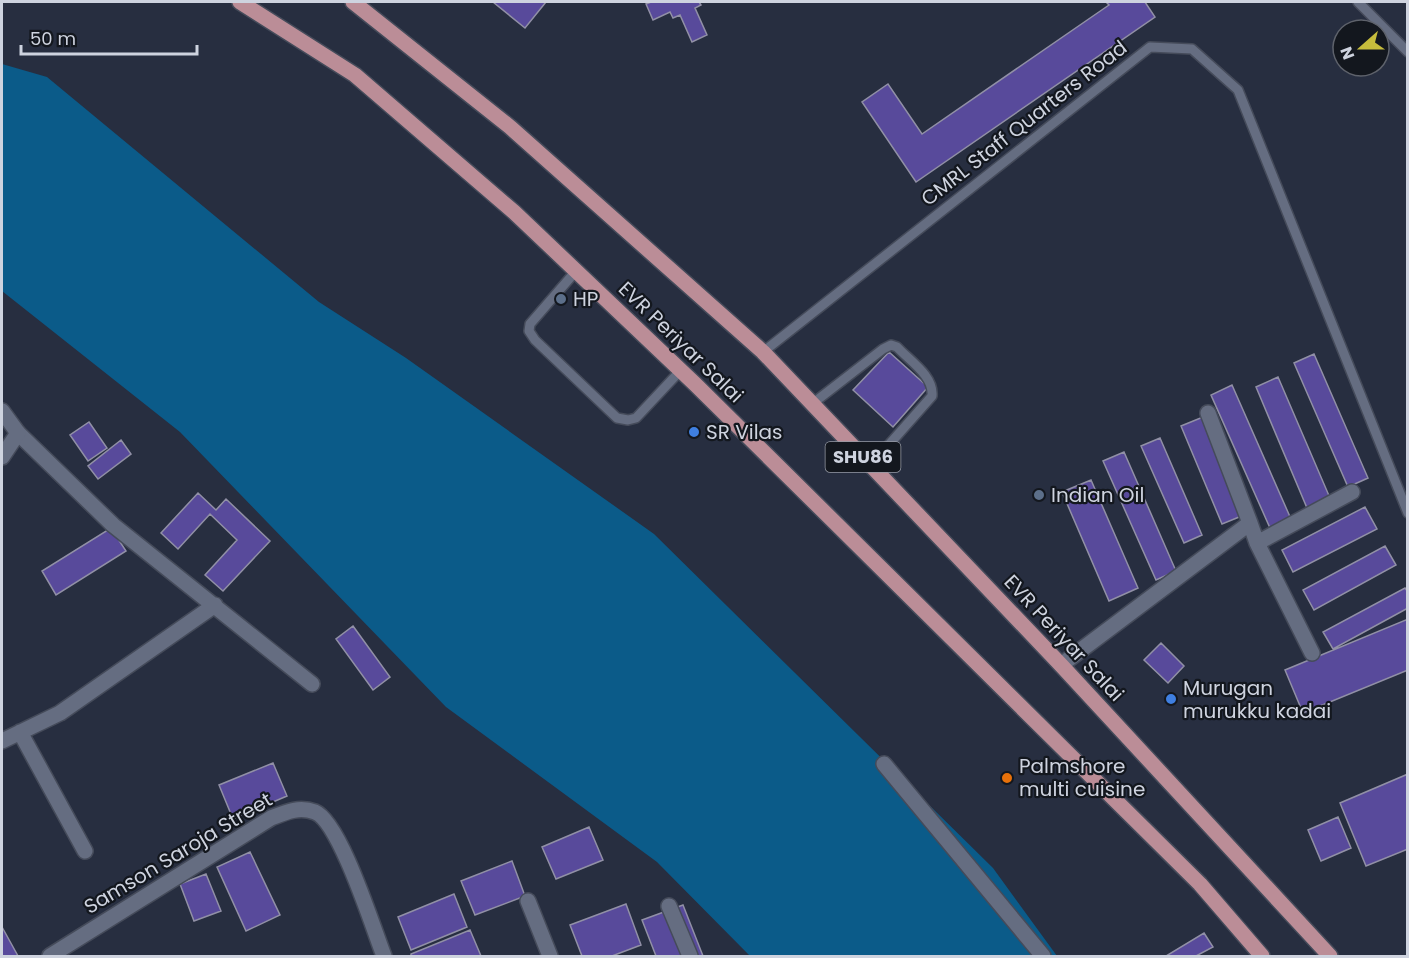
<svg xmlns="http://www.w3.org/2000/svg" width="1409" height="958" font-family="Poppins,sans-serif">
<rect width="100%" height="100%" fill="#272e40"/>
<path fill="#0b5b89" d="M2 64 47 77 319 302 406 358 654 534 993 868 1057 956H750L657 862 446 707 180 432 2 291Z"/>
<path fill="#584a9b" stroke="#9190a6" stroke-width="1.5" d="M493 2H546L525 28Z
M651 2H699L701 5 695 8 707 35 692 42 680 15 673 18 670 12 653 20 646 4Z
M1106 2H1145L1155 17 916 182 862 102 888 84 922 134 1109 5Z
M889 352 928 387 893 427 853 390Z
M1314 354 1368 478 1348 487 1294 363Z
M1278 377 1330 498 1307 508 1256 387Z
M1232 385 1291 519 1270 528 1211 395Z
M1203 417 1244 515 1222 524 1181 426Z
M89 422 107 448 88 461 70 435Z
M1160 438 1202 535 1184 543 1141 446Z
M121 440 131 454 98 479 88 466Z
M1124 452 1176 571 1156 580 1103 461Z
M1091 480 1138 588 1109 601 1062 492Z
M198 493 216 510 226 499 270 541 223 591 205 575 237 540 210 514 178 549 161 533Z
M1365 507 1377 529 1293 572 1282 550Z
M111 528 126 551 56 595 42 571Z
M1385 546 1396 565 1314 610 1303 590Z
M1405 588 1408 592V608L1333 649 1323 632Z
M1408 619V670L1303 713 1285 670Z
M353 626 390 677 373 690 336 639Z
M1161 643 1184 666 1168 683 1144 660Z
M273 763 287 796 233 819 219 785Z
M1408 774V849L1366 866 1340 803Z
M1338 817 1351 848 1321 861 1308 830Z
M589 827 603 860 556 879 542 847Z
M250 852 280 915 246 931 217 867Z
M512 861 525 896 475 915 461 881Z
M206 874 221 911 194 921 180 884Z
M454 894 467 927 411 950 398 917Z
M626 904 641 945 612 956H582L570 925Z
M683 905 703 956H656L642 920Z
M2 927 18 956H2Z
M470 930 481 956H411V954Z
M1204 933 1213 947 1196 956H1166Z"/>
<g fill="none" stroke-linecap="round" stroke-linejoin="round">
<defs>
<path id="service" d="M1358 2 1408 52
M576 271 530 324 529 331 535 340 617 418 628 420 636 418 681 370
M763 352 1150 47 1192 49 1238 90 1408 513
M812 404 883 349 891 345 897 347C910 361 934 376 932 396L871 465"/>
<path id="minor" d="M18 433 113 525 312 684
M1250 523 1257 543 1312 653
M1257 543 1352 492
M1061 665 1250 523 1208 413
M20 732 85 851
M2 741 60 713 215 605
M884 764 1043 956
M528 901 550 956
M669 906 690 956
M50 956 271 818C286 812 299 806 315 812 340 822 373 928 384 956"/>
<path id="tertiary" d="M2 411 18 433 2 457"/>
<path id="primary" d="M240 2 355 75 514 212 695 384 1200 884 1262 956
M353 2 510 127 763 352 1061 665 1330 956"/>
</defs>
<use href="#service" stroke="#454b5a" stroke-width="12"/>
<use href="#minor" stroke="#454b5a" stroke-width="18"/>
<use href="#tertiary" stroke="#454b5a" stroke-width="18"/>
<use href="#primary" stroke="#454b5a" stroke-width="18"/>
<use href="#service" stroke="#656d81" stroke-width="9"/>
<use href="#minor" stroke="#656d81" stroke-width="15"/>
<use href="#tertiary" stroke="#656d81" stroke-width="15"/>
<use href="#primary" stroke="#bb8d97" stroke-width="15"/>
</g>
<g fill="#5c6f8a" stroke="#13171e" stroke-width="2">
<circle cx="561" cy="299" r="6"/>
<circle cx="1039" cy="495" r="6"/>
</g>
<g fill="#3f7fe0" stroke="#13171e" stroke-width="2">
<circle cx="694" cy="432" r="6"/>
<circle cx="1171" cy="699" r="6"/>
</g>
<circle fill="#e8710a" stroke="#13171e" stroke-width="2" cx="1007" cy="778" r="6"/>
<g text-anchor="middle" stroke-width="4.5" stroke-linejoin="round" paint-order="stroke">
<rect fill="#13171e" stroke="#969ba5" stroke-width="1.5" x="825.5" y="442" width="75" height="30" rx="4.5"/>
<g font-size="18" font-weight="bold" fill="#ced3df">
<text x="863" y="463">SHU86</text>
</g>
<g font-size="20" fill="#ced3df" stroke="#13171e">
<text transform="translate(1024 123) rotate(-38)" y="7">CMRL Staff Quarters Road</text>
<text transform="translate(681 342) rotate(44)" y="7">EVR Periyar Salai</text>
<text transform="translate(1064 638) rotate(47)" y="7">EVR Periyar Salai</text>
<text transform="translate(178 853) rotate(-31)" y="7">Samson Saroja Street</text>
</g>
<g font-size="20" fill="#ced3df" stroke="#13171e" text-anchor="start">
<text x="573" y="306">HP</text>
<text x="706" y="439">SR Vilas</text>
<text x="1051" y="502">Indian Oil</text>
<text x="1183" y="695">Murugan<tspan x="1183" dy="23">murukku kadai</tspan></text>
<text x="1019" y="773">Palmshore<tspan x="1019" dy="23">multi cuisine</tspan></text>
</g>
</g>
<rect width="1409" height="958" fill="none" stroke="#ced3df" stroke-width="6"/>
<g transform="translate(1361 48) rotate(249)"><circle r="28" fill="#13171e" stroke="#5e626b" stroke-width="1.5"/>
<path d="M0-4.5L10 22L0 15L-10 22Z" fill="#c6bc3c"/>
<text y="-9" font-size="16" font-weight="bold" text-anchor="middle" fill="#ced3df">N</text>
</g>
<path d="M21 45v9h176v-9" fill="none" stroke="#ced3df" stroke-width="3"/>
<text x="30" y="45" font-size="18" fill="#ced3df" stroke="#13171e" stroke-width="4.5" paint-order="stroke">50 m</text>
</svg>
